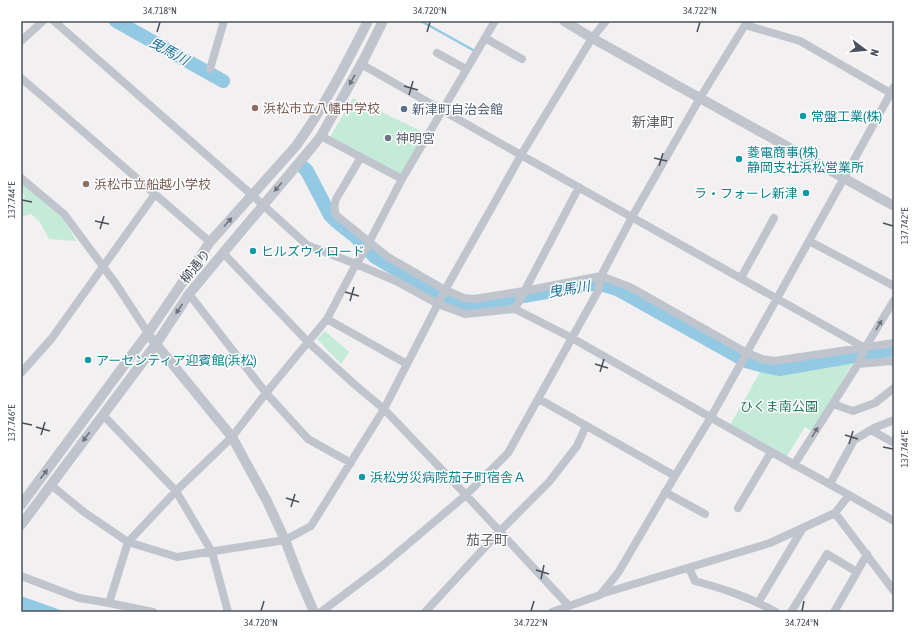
<svg xmlns="http://www.w3.org/2000/svg" width="915" height="633" font-family="'Asap Condensed','Noto Sans JP',sans-serif">
<rect width="100%" height="100%" fill="#f2f0f0"/>
<path fill="#c3ebd8" d="M353 98 425 133 401 175 330 137Z
M21 183 28 186 49 207 62 218 77 241 49 239 40 222 31 214 21 217V203L25 197 21 189Z
M325 331 349 352 341 364 317 339Z
M856 358 812 431 805 427 787 456 730 425 760 372 771 374Z"/>
<path fill="#94c9e4" d="M21 596 66 612H21Z"/>
<g fill="none" stroke-linecap="round" stroke-linejoin="round">
<path stroke="#94c9e4" stroke-width="2.5" d="M421 21 473 50"/>
<path stroke="#94c9e4" stroke-width="14" d="M116 21 223 81
M304 168 307 171 330 215 336 221 356 237 375 257 428 288 448 299 461 303 474 305 591 284 604 285 617 289 746 361 764 366 779 369 894 349"/>
<path stroke="#c0c5cd" stroke-width="8" d="M54 21 252 195 307 245 356 264 396 281 438 304 465 314 515 309 572 338 759 445 849 495 894 521
M747 21 745 25 800 41 894 95
M485 38 522 59
M21 41 43 21
M437 53 466 69
M361 64 521 155 865 348
M210 69 224 21
M21 78 48 101 210 242
M321 136 402 179
M361 157 336 199C334 206 334 208 336 215L388 257 445 290 464 298 474 299 524 291 601 276 630 287 747 353 762 359 774 361 894 343
M21 178 64 214 116 284 148 333
M809 241 894 286
M223 253 308 342 354 384 384 409 466 495 569 606
M741 278 774 218
M189 294 266 393 308 439 351 463
M515 309 579 187
M327 319 407 364
M858 364 891 361 894 363
M21 373 52 338 155 194
M539 399 675 476
M833 404 853 411 875 403 894 388
M103 415 176 491 212 552 228 612
M871 430 894 443
M794 465 858 364 865 348 894 300
M830 484 854 440 874 428 894 420
M51 485 84 512 128 542 177 557 285 540 311 526 384 409 445 290 496 200 521 155 592 38 606 21
M665 492 705 514
M738 508 771 452
M835 513 894 591
M689 568 695 581C724 589 749 597 776 612
M21 576 79 598 109 603 153 612
M601 594 770 543 835 513 849 495
M109 603 128 542 176 491 232 437 266 393 327 319 356 264 364 252 402 179 495 21
M758 603 803 528
M321 612 382 566 466 495 508 453 598 291 601 276 632 217 700 98 745 25
M425 612 500 531 549 482 577 446 586 426
M552 612 600 595 618 573 675 476 711 417 844 178 894 87
M791 612 827 554 857 572 867 554
M834 612 857 572"/>
<path stroke="#c0c5cd" stroke-width="10" d="M564 21 592 38 894 206
M152 339 156 344 232 437 267 501 285 540 299 577 314 612
M21 505 148 333 210 242 296 146C324 107 346 64 368 21
M21 525 156 344 189 294 223 253 313 146 321 136 364 59 383 21"/>
</g>
<defs><path id="oneway-solid" d="M-6-.8H1V-3.2L6.5 0L1 3.2V.8H-6Z"/></defs>
<g fill="#6d747e">
<use href="#oneway-solid" transform="translate(352 80) rotate(119)"/>
<use href="#oneway-solid" transform="translate(278 187) rotate(131)"/>
<use href="#oneway-solid" transform="translate(228 222) rotate(-48)"/>
<use href="#oneway-solid" transform="translate(179 309) rotate(124)"/>
<use href="#oneway-solid" transform="translate(879 325) rotate(-59)"/>
<use href="#oneway-solid" transform="translate(815 432) rotate(-58)"/>
<use href="#oneway-solid" transform="translate(86 437) rotate(127)"/>
<use href="#oneway-solid" transform="translate(44 474) rotate(-53)"/>
</g>
<path fill="none" stroke="#4a515c" stroke-width="1.5" d="M157 32 160 22M427 32 430 22M697 32 700 22M404 86 418 90M409 95 413 81M654 158 667 161M659 166 663 153M22 200 32 202M95 221 109 224M883 223 893 226M100 229 104 216M345 292 359 296M350 301 354 287M595 364 608 368M600 372 604 359M22 423 32 425M36 427 50 431M41 435 45 422M845 435 858 439M849 444 853 431M883 447 893 449M286 498 299 502M291 507 295 494M536 570 549 574M541 579 544 565M261 611 264 601M531 611 534 601M802 611 804 601"/>
<g fill="#8d6e63" stroke="#fff" stroke-width="1.5">
<circle cx="255" cy="108" r="4"/>
<circle cx="86" cy="184" r="4"/>
</g>
<circle fill="#5c6f8a" stroke="#fff" stroke-width="1.5" cx="404" cy="109" r="4"/>
<g fill="#0f9aa8" stroke="#fff" stroke-width="1.5">
<circle cx="803" cy="116" r="4"/>
<circle cx="739" cy="159" r="4"/>
<circle cx="806" cy="193" r="4"/>
<circle cx="253" cy="251" r="4"/>
<circle cx="88" cy="360" r="4"/>
<circle cx="362" cy="477" r="4"/>
</g>
<circle fill="#6b7280" stroke="#fff" stroke-width="1.5" cx="388" cy="138" r="4"/>
<g text-anchor="middle" stroke-width="3" stroke-linejoin="round" paint-order="stroke">
<g font-size="13" fill="#785e54" stroke="#fff" text-anchor="start">
<text x="263" y="113">浜松市立八幡中学校</text>
<text x="94" y="189">浜松市立船越小学校</text>
</g>
<g font-size="13" fill="#4e5e75" stroke="#fff" text-anchor="start">
<text x="412" y="114">新津町自治会館</text>
</g>
<g font-size="13" fill="#0d838f" stroke="#fff" text-anchor="start">
<text x="811" y="121">常盤工業(株)</text>
<text x="747" y="157">菱電商事(株)<tspan x="747" dy="15">静岡支社浜松営業所</tspan></text>
<text x="798" y="198" text-anchor="end">ラ・フォーレ新津</text>
<text x="261" y="256">ヒルズウィロード</text>
<text x="96" y="365">アーセンティア迎賓館(浜松)</text>
<text x="370" y="482">浜松労災病院茄子町宿舎Ａ</text>
</g>
<g font-size="13" fill="#5b616d" stroke="#fff" text-anchor="start">
<text x="396" y="143">神明宮</text>
</g>
<g font-size="13" fill="#4a515c" stroke="#fff">
<text transform="translate(195 266) rotate(-51)" y="5">柳通り</text>
</g>
<g font-size="13" fill="#207758" stroke="#fff">
<text x="779" y="411">ひくま南公園</text>
</g>
<g font-size="14" font-style="italic" fill="#1a719e" stroke="#fff">
<text transform="translate(169 51) rotate(29)" y="5">曳馬川</text>
<text transform="translate(569 289) rotate(-9)" y="5">曳馬川</text>
</g>
<g font-size="14" fill="#5d5f64" stroke="#fff">
<text x="653" y="127">新津町</text>
<text x="487" y="545">茄子町</text>
</g>
</g>
<rect width="915" height="633" fill="none" stroke="#ffffff" stroke-width="44"/>
<g transform="translate(865 50) rotate(106)" stroke="#ffffff" stroke-width="3" paint-order="stroke">
<path d="M0-3L7 15L0 10L-7 15Z" fill="#4a515c"/>
<text y="-6" font-size="11" font-weight="bold" text-anchor="middle" fill="#4a515c">N</text>
</g>
<rect x="22" y="22" width="871" height="589" fill="none" stroke="#4a515c" stroke-width="1.5"/>
<g font-size="10" text-anchor="middle" fill="#4a515c">
<text x="160" y="14">34.718°N</text>
<text x="430" y="14">34.720°N</text>
<text x="700" y="14">34.722°N</text>
<text transform="translate(11 200) rotate(-90)" y="4">137.744°E</text>
<text transform="translate(904 226) rotate(-90)" y="4">137.742°E</text>
<text transform="translate(11 423) rotate(-90)" y="4">137.746°E</text>
<text transform="translate(904 449) rotate(-90)" y="4">137.744°E</text>
<text x="261" y="626">34.720°N</text>
<text x="531" y="626">34.722°N</text>
<text x="802" y="626">34.724°N</text>
</g>
</svg>
